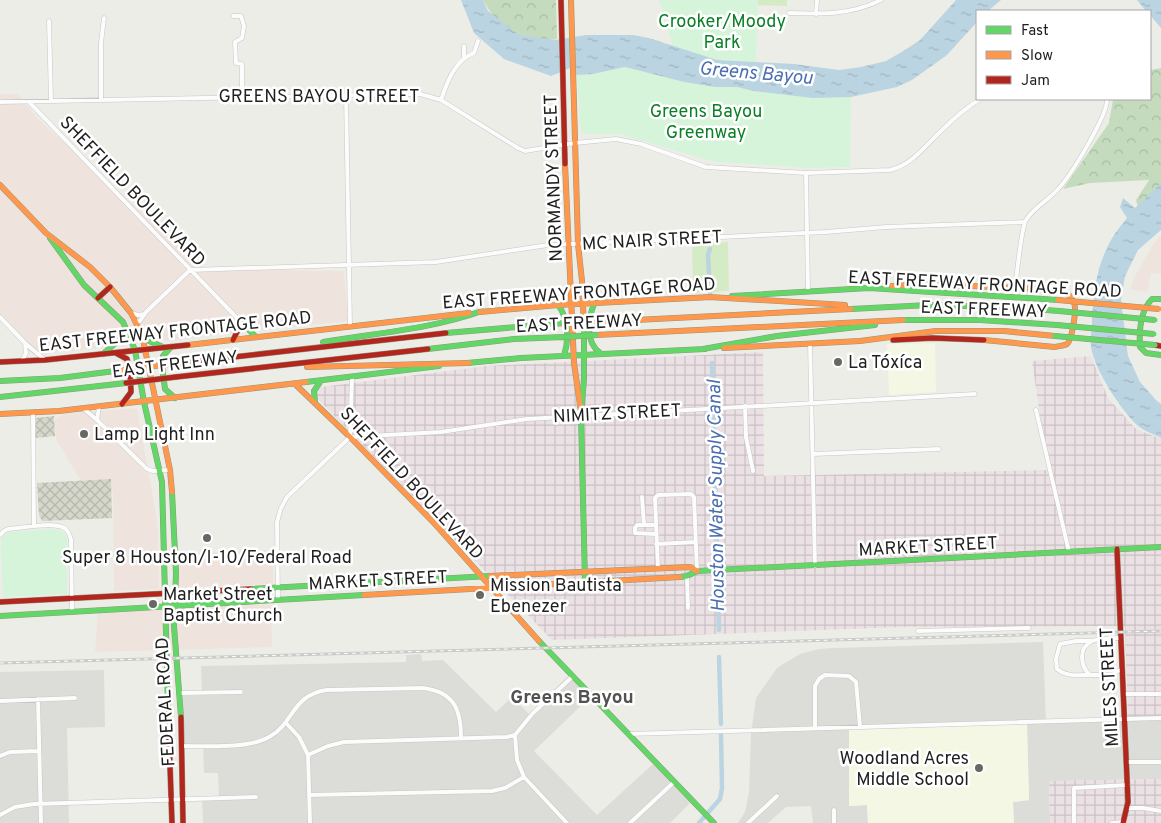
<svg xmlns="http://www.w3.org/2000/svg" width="1161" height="823" font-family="Overpass,sans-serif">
<defs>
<pattern id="industrial-grid" width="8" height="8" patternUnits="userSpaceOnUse" patternTransform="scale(1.25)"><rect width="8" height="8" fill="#ebe1e5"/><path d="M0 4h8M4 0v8" fill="none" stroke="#c9c1c4"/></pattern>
<pattern id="construction-cross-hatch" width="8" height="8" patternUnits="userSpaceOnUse" patternTransform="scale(1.25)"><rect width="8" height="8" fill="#d5d7ca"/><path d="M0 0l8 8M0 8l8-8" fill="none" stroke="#b6b8ad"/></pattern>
<pattern id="forest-crowns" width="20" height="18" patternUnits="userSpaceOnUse" patternTransform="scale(1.25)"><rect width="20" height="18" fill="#c4dcbd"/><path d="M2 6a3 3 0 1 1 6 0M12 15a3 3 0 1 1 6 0" fill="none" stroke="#a8bca2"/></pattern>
<pattern id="water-ripples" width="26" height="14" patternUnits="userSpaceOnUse" patternTransform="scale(1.25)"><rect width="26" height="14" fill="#bbd4e1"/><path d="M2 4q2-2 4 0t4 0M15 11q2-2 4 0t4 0" fill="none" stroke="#a0b6c1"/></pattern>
</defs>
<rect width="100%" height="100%" fill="#edede8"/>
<path fill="#dcdcd9" d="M1043 642 1046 723 1161 720V779L1049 781 1050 823H1014L1013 802 1029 800 1027 724 849 728 850 806 867 805 868 823H813L811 806 786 807 768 823H738L745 812 749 792 751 734 756 698 777 668 800 654 819 649 834 648Z
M421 654 422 661 443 660 496 712 512 697 529 714 568 676 589 698 534 751 597 815 653 764 690 803 670 823H203L202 797 219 796 218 773H204L203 744H184L183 696 202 695 201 666 406 662V655Z
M104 670 105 727 67 728 69 823H0V672Z"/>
<path fill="#efe3de" d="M0 94H18L38 119 206 269 344 271 348 321 33 355 0 318Z
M1161 235V274L1151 273 1148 292 1130 289 1134 278 1152 246Z
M137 408 158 526 159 589 114 591 113 490 80 479 56 440 55 419 63 414Z
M273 550V584L179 588V554Z
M271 605 272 647 95 652 98 612 180 607Z"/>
<path fill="url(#industrial-grid)" d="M763 352 764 476 1048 470 1032 361 1091 356 1108 398 1136 429 1161 439V720L1128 721 1125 626 903 627 552 640 317 398V391L321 387 487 366Z
M1161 779V823H1050L1049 781Z"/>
<path fill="#f4f7e3" d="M935 343 936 392 889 395 887 344Z
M1027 724 1029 800 1013 802 1014 823H868L867 805 849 806V728Z"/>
<path fill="url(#construction-cross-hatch)" d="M54 416 55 436 35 438 36 418Z
M111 479 112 518 42 521 39 515 37 483Z"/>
<path fill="#d5ebc6" d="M758 0H787V6L758 5Z
M728 242 729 291 715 292V293H693L692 244Z"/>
<path fill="url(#forest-crowns)" d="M483 0H556L557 39 533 41 502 31Z
M1161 68V183L1139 211 1136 200 1149 180 1090 183 1063 189 1109 123 1113 99H1150V70Z"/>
<path fill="#d6f4da" d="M659 0H758L756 65 723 63 674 50Z
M624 67 684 82 715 87H737L753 91 807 97H851L850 167 808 168 720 162 708 160 619 134H582L580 126 577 75 593 74Z
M50 529C57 530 63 529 67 537V594L3 597 1 549 2 537 9 532Z"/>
<path fill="url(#water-ripples)" d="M461 0H483L488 11 519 35 556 40 586 35H633L649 38 717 60 794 64 839 70 861 67 886 61 905 50 920 40 956 0H1001L988 11H977V22L947 55 912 80 897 87 851 97 813 98 753 91 737 87H715L684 82 625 67 593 74 577 75 570 68 551 76 504 59 474 33Z
M1137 0H1161V28L1150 15V11H1146Z
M1161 183V230L1138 250 1125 276 1121 300 1128 356 1140 382 1156 400 1161 404V438C1154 434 1143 431 1137 425 1121 410 1094 369 1091 347 1090 338 1092 329 1092 320 1094 279 1100 249 1127 218L1120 207 1123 198 1135 208Z"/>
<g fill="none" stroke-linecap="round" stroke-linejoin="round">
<path stroke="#bbd4e1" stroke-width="4.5" d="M710 293 708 255 710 249
M712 363 719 630
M719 657 721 724
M699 823 720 799 722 788 721 735"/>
<defs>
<path id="street" d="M789 13C822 14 851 15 881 0
M816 14 817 0
M233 16H241L244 26 242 38 235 42 236 63 242 64V96
M49 21 51 101
M464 46V57
M346 95 350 326
M101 100V43L104 18
M441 100C447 82 455 60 474 53L478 41
M0 102 420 94 441 100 518 148 525 151 575 143 616 139 641 144 706 167 806 173 890 170C912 165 925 146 941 131 953 119 966 108 980 99
M29 102 239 320
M806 173 808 290
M1015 288C1017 275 1021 228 1026 220 1034 207 1049 200 1059 188 1071 175 1108 115 1107 99
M131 313 138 315 145 314
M0 317 25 343 45 360
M136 322 140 321 146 312 190 270 436 262 548 245 826 232 886 227 1025 222
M810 344 815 566
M22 361 26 353 25 343
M745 406 746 437 753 471
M84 409 97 420 147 469 153 471 170 470
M1036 410 1069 552
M33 413 34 526
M97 420 99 407
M350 437 441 432 527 419 975 394
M350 437 352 378
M813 454 939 449
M642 497 644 525
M655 525H637L635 528V533L656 534
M0 535 4 531 8 529C22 528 50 522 62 527 68 529 69 534 71 539L72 611
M656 544 696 542
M658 568 655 498 658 495 691 494 694 497 697 571
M687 576 688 608
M278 600 277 522 281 508 287 497 350 437
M918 631 1029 628
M1121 638C1112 638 1100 638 1092 641 1078 648 1080 666 1090 675H1113L1117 671 1122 670
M1089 675C1077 675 1067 677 1057 669L1056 659 1060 644 1076 641H1093
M180 693 241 692
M1124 694H1161
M38 699 41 823
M0 701 75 698
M286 723 299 737 308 755 310 823
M815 728V686L819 679 825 675 849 676 856 682 860 727
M628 734 1161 718
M181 746C206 746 249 749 269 737 295 723 291 695 327 690L423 688C454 692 461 709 461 738
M308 755 328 746 344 742 507 737 515 735
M0 756 10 752 39 751
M1126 762H1161
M309 795 492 791 505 788 524 777
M1128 808H1143L1161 811
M834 810V823
M0 815 15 807 34 804 256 797
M567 823 524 777 517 760 515 735 533 713 572 677
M630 823 673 783
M748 823 777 796
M1074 823V788L1128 785
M1112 823 1123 822"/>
<path id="fast" d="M50 238 84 285 123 322 135 350 144 402 162 482 168 708
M732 296 869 288 1058 300
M1161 299H1152C1140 311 1139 331 1140 347L1146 353 1161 355
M594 304C588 319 585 342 600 353
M558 305C569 319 569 340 564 356
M851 309 929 305 1007 307 1059 311
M239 320 256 337
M903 320H980L1057 325
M584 328V379L581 415 585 582
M446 333 565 323
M142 335 149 341 163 347
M323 342C376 333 432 329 482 311
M171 347 163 356 162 366 165 389 175 398
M428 349 514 339 564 337
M703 349 777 336 875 325
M103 354 120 339 126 329
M467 363 521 358 705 349
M0 381 60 378 123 370
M306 382 439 366
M0 397 126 383
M315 402 314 391 320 382
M172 492 176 573 174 626 181 717
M680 577 687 576 697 571 1161 547
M251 589 490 576
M0 616 364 595
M539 641 714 823"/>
<path id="slow" d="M571 0 578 244 582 281 584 328
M565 164 574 363 581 412
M0 185 46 233 90 267 110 287 131 313 142 335 170 470 172 492
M892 286 927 284 1060 290C1067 293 1071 295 1074 303 1077 309 1072 340 1067 344 1064 346 1058 346 1055 347L984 340
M709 297 845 305
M480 312 558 305 711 297
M596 322 851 309
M596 335 903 320
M188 345 469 313
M724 348 860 341 936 331H1004L1055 336
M307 367 469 363
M296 385 350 437 435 524 539 641
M0 414 59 411 306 382
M490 576 690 567 697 571
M364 595 680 577"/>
<path id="jam" d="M561 0 565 164
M98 298 110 287
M233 340 238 330 239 320
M893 340 933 338 984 340
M1155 345 1161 346
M116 353 127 359 130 370 131 392 122 404
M0 362 45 360 188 345
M171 364 446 333
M176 377 428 349
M1117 549 1128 802 1123 823
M0 602 251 589
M168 708 172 823
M181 717 183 823"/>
</defs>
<use href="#street" stroke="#c6c6c4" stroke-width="5"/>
<use href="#fast" stroke="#929880" stroke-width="6"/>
<use href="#slow" stroke="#929880" stroke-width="6"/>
<use href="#jam" stroke="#929880" stroke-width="6"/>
<use href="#street" stroke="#fcfcfc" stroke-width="4"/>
<use href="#fast" stroke="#63d668" stroke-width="5"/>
<use href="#slow" stroke="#ff974d" stroke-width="5"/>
<use href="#jam" stroke="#b3261e" stroke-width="5"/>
<defs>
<path id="rail" d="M0 663 1161 631"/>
</defs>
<use href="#rail" stroke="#cbcbca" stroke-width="3"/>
<use href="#rail" stroke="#fff" stroke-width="1" stroke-dasharray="4" stroke-linecap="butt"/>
<defs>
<path id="fast-bridge" d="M1059 311 1155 320
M1057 325 1154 334
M1055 336 1155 345
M564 337 596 335"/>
<path id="slow-bridge" d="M1058 300 1159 309
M565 323 596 322
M123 370 171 364"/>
<path id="jam-bridge" d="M126 383 176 377"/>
</defs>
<use href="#fast-bridge" stroke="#929880" stroke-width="6" stroke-linecap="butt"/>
<use href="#slow-bridge" stroke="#929880" stroke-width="6" stroke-linecap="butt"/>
<use href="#jam-bridge" stroke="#929880" stroke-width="6" stroke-linecap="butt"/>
<use href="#fast-bridge" stroke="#63d668" stroke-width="5"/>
<use href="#slow-bridge" stroke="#ff974d" stroke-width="5"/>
<use href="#jam-bridge" stroke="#b3261e" stroke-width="5"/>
</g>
<g fill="#676765" stroke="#fff" stroke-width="2">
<circle cx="838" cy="362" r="5"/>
<circle cx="84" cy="434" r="5"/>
<circle cx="207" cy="538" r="5"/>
<circle cx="480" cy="595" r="5"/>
<circle cx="153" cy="604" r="5"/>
<circle cx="979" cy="768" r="5"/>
</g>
<g text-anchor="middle" stroke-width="5" stroke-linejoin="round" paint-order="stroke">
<g font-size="18" fill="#0b7f26" stroke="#fff">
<text x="722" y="27">Crooker/Moody<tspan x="722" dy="21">Park</tspan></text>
<text x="706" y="117">Greens Bayou<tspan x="706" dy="21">Greenway</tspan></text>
</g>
<g font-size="18" fill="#1f1f1f" stroke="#fff">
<text x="319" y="102">GREENS BAYOU STREET</text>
<text transform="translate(553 178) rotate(-92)" y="6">NORMANDY STREET</text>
<text transform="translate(133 191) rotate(46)" y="6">SHEFFIELD BOULEVARD</text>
<text transform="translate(652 240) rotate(-3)" y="6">MC NAIR STREET</text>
<text transform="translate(985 284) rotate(3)" y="6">EAST FREEWAY FRONTAGE ROAD</text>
<text transform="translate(579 293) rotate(-4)" y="6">EAST FREEWAY FRONTAGE ROAD</text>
<text transform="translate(984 309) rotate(2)" y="6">EAST FREEWAY</text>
<text transform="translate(579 323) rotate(-3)" y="6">EAST FREEWAY</text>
<text transform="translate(175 331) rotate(-6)" y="6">EAST FREEWAY FRONTAGE ROAD</text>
<text transform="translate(175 364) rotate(-7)" y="6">EAST FREEWAY</text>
<text transform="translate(617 413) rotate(-3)" y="6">NIMITZ STREET</text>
<text transform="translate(412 483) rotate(47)" y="6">SHEFFIELD BOULEVARD</text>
<text transform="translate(928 546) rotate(-3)" y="6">MARKET STREET</text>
<text transform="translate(378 580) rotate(-3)" y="6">MARKET STREET</text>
<text transform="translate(1109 687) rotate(-93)" y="6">MILES STREET</text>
<text transform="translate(165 702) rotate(-93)" y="6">FEDERAL ROAD</text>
</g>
<g font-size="18" fill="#1f1f1f" stroke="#fff" text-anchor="start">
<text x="848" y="368">La Tóxíca</text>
<text x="94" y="440">Lamp Light Inn</text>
<text x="207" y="563" text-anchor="middle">Super 8 Houston/I-10/Federal Road</text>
<text x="490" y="591">Mission Bautista<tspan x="490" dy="21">Ebenezer</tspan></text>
<text x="163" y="600">Market Street<tspan x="163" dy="21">Baptist Church</tspan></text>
<text x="969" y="764" text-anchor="end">Woodland Acres<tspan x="969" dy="21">Middle School</tspan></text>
</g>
<g font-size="19" font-style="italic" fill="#4b6eb0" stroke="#fff">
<text transform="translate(756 72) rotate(5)" y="7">Greens Bayou</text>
<text transform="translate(715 496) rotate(-91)" y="7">Houston Water Supply Canal</text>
</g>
<g font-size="19" font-weight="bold" fill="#525252" stroke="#fff">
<text x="572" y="703">Greens Bayou</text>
</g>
</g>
<rect x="976" y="10" width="175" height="90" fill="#ffffff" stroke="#a5a5a5"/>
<rect x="986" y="26" width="25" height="8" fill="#63d668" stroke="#a5a5a5"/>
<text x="1021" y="35" font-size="15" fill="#1f1f1f">Fast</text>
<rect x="986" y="51" width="25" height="8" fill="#ff974d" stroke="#a5a5a5"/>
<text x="1021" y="60" font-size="15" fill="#1f1f1f">Slow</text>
<rect x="986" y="76" width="25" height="8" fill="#b3261e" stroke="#a5a5a5"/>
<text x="1021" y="85" font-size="15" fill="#1f1f1f">Jam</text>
</svg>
